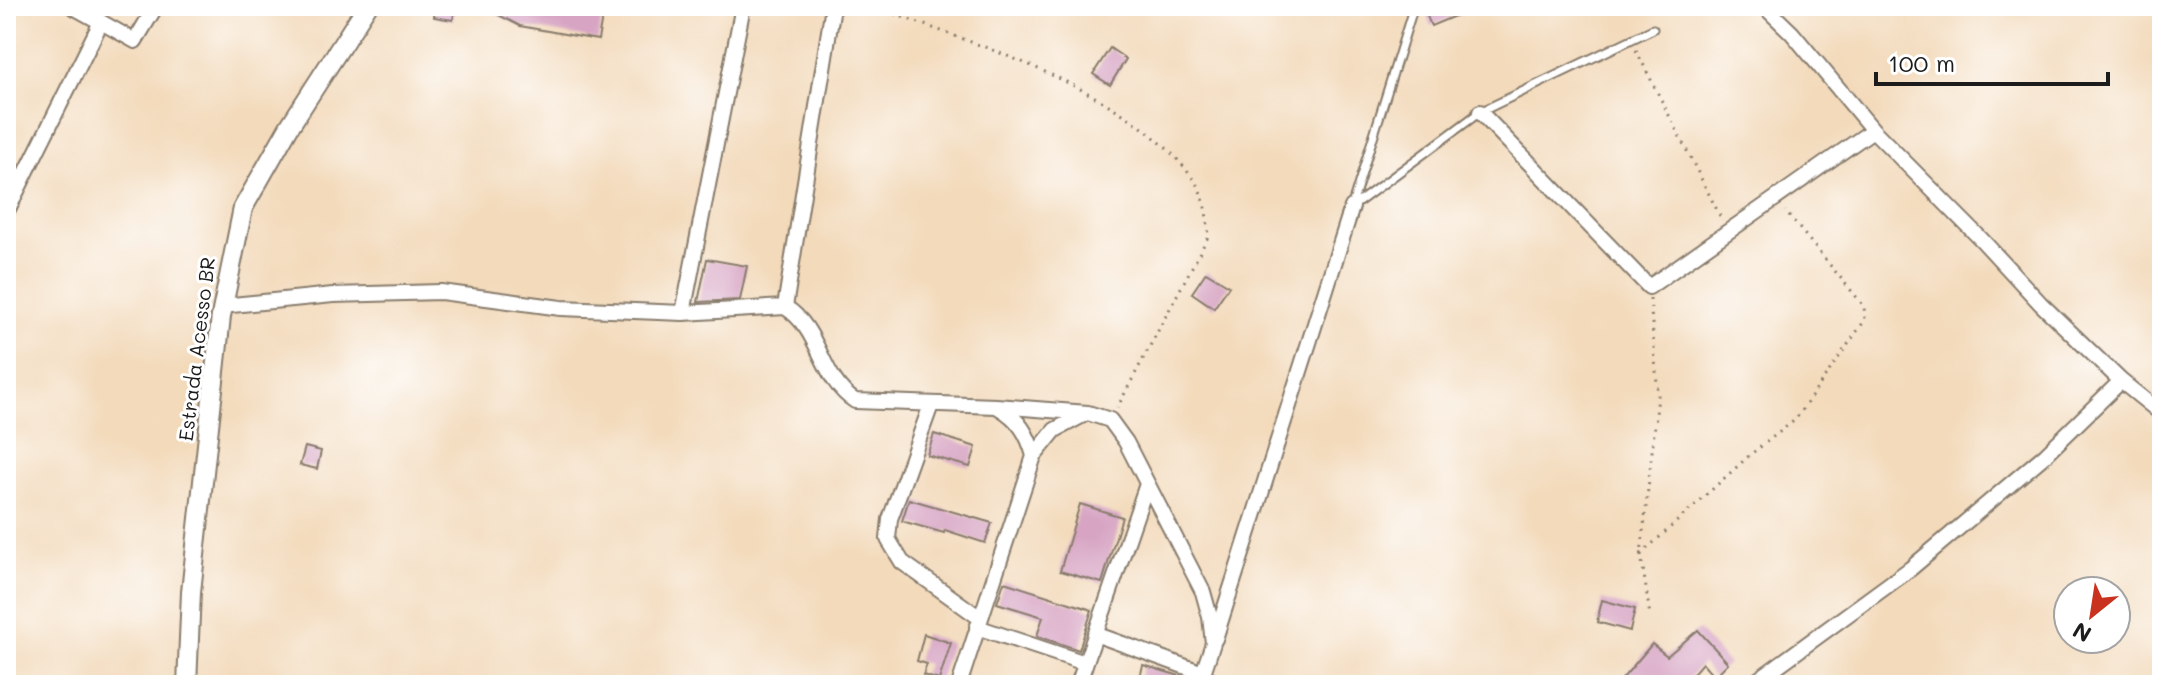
<svg xmlns="http://www.w3.org/2000/svg" width="2168" height="691" font-family="Mali,sans-serif">
<rect width="100%" height="100%" fill="#fff"/>
<filter id="ink" filterUnits="userSpaceOnUse"><feTurbulence type="fractalNoise" baseFrequency=".0125" numOctaves="2"/><feDisplacementMap in="SourceGraphic" scale="16" xChannelSelector="R" yChannelSelector="G"/><feConvolveMatrix kernelMatrix="1 2 1 2 8 2 1 2 1" color-interpolation-filters="sRGB"/></filter>
<filter id="wash" filterUnits="userSpaceOnUse"><feTurbulence type="fractalNoise" baseFrequency=".006" numOctaves="4" result="noise"/><feDisplacementMap in="SourceGraphic" scale="32" xChannelSelector="R" yChannelSelector="G"/><feGaussianBlur stdDeviation="1.8" result="paint"/><feColorMatrix in="noise" values="0 0 0 0 0 0 0 0 0 0 0 0 0 0 0 0 0 1.4 0 .05"/><feComposite in="paint" operator="in"/></filter>
<g filter="url(#wash)">
<rect width="100%" height="100%" fill="#f3dabb"/>
<g id="blocks">
<path fill="#d7a4c3" d="M435 6H455L453 20 434 17Z
M481 6H604L598 40 520 26Z
M1423 6H1479L1431 26Z
M1110 48 1126 59 1110 85 1093 74Z
M707 259 747 266 740 300 698 302Z
M1206 272 1229 286 1214 308 1192 293Z
M934 434 976 447 970 467 927 455Z
M305 447 321 451 317 469 300 465Z
M909 499 992 523 985 543 945 530 944 533 902 521Z
M1080 504 1122 517 1102 583 1060 571Z
M1004 582 1092 610 1079 650 1037 636 1043 617 997 603Z
M1602 600 1635 609 1630 631 1597 622Z
M1698 630 1728 663 1714 677 1702 663 1683 685H1617L1652 644 1667 656Z
M924 634 951 643 939 680 923 675 927 664 917 661Z
M1143 665 1190 679 1189 685H1149L1139 682Z"/>
</g>
</g>
<g filter="url(#ink)">
<use href="#blocks" fill-opacity="0" stroke="#887b6c" stroke-width="2"/>
<g fill="none" stroke-linecap="round" stroke-linejoin="round">
<defs>
<path id="service" d="M1352 205 1412 12
M1352 207 1480 112 1653 29"/>
<path id="minor" d="M72 6 101 22
M833 6 785 307C821 329 820 379 855 401L996 406 1088 413 1110 420 1126 442 1203 592 1210 617 1213 643 1199 685
M1764 6 1792 33 1873 130 1981 239 2041 304 2121 381 2162 414
M1480 112 1649 287 1873 130
M6 213 101 22 135 41 156 6
M222 306 333 295 441 292 561 308 683 313 785 307
M683 313 743 6
M931 405 890 519 888 539 902 562 980 618
M998 407C1019 419 1028 434 1034 456
M977 627 1085 663
M1095 634 1203 673 1215 685
M1215 639 1352 207
M959 685 1034 456 1055 430 1083 415
M1078 685 1147 484
M1751 685 1910 569 2045 455 2121 381"/>
<path id="tertiary" d="M187 685 191 592 221 316 243 208 289 127 367 6"/>
</defs>
<use href="#service" stroke="#887b6c" stroke-width="11"/>
<use href="#minor" stroke="#887b6c" stroke-width="18"/>
<use href="#tertiary" stroke="#887b6c" stroke-width="22"/>
<path stroke="#887b6c" stroke-width="3" stroke-dasharray="2 6" stroke-linecap="butt" d="M872 6C973 44 1133 89 1195 182 1205 196 1207 218 1209 235L1117 408
M1636 50 1721 218
M1650 299 1658 396 1641 554 1751 454 1795 420 1865 320 1864 306 1785 211
M1641 554 1650 616"/>
<use href="#service" stroke="#fff" stroke-width="7"/>
<use href="#minor" stroke="#fff" stroke-width="14"/>
<use href="#tertiary" stroke="#fff" stroke-width="18"/>
</g>
</g>
<g text-anchor="middle" stroke-width="6" stroke-linejoin="round" paint-order="stroke">
<g font-size="20" fill="#1c1c1c" stroke="#fff">
<text transform="translate(197 349) rotate(-83)" y="7">Estrada Acesso BR</text>
</g>
</g>
<rect width="2168" height="691" fill="none" stroke="#fff" stroke-width="32"/>
<g transform="translate(2092 615) rotate(210)"><circle r="38" fill="#ffffff" stroke="#a4a4a4" stroke-width="2"/>
<path d="M0-6L14 30L0 20L-14 30Z" fill="#c8321e"/>
<text y="-12" font-size="22" font-weight="bold" text-anchor="middle" fill="#1c1c1c">N</text>
</g>
<path d="M1876 72v12h232v-12" fill="none" stroke="#1c1c1c" stroke-width="4"/>
<text x="1888" y="72" font-size="24" fill="#1c1c1c" stroke="#ffffff" stroke-width="6" paint-order="stroke">100 m</text>
</svg>
